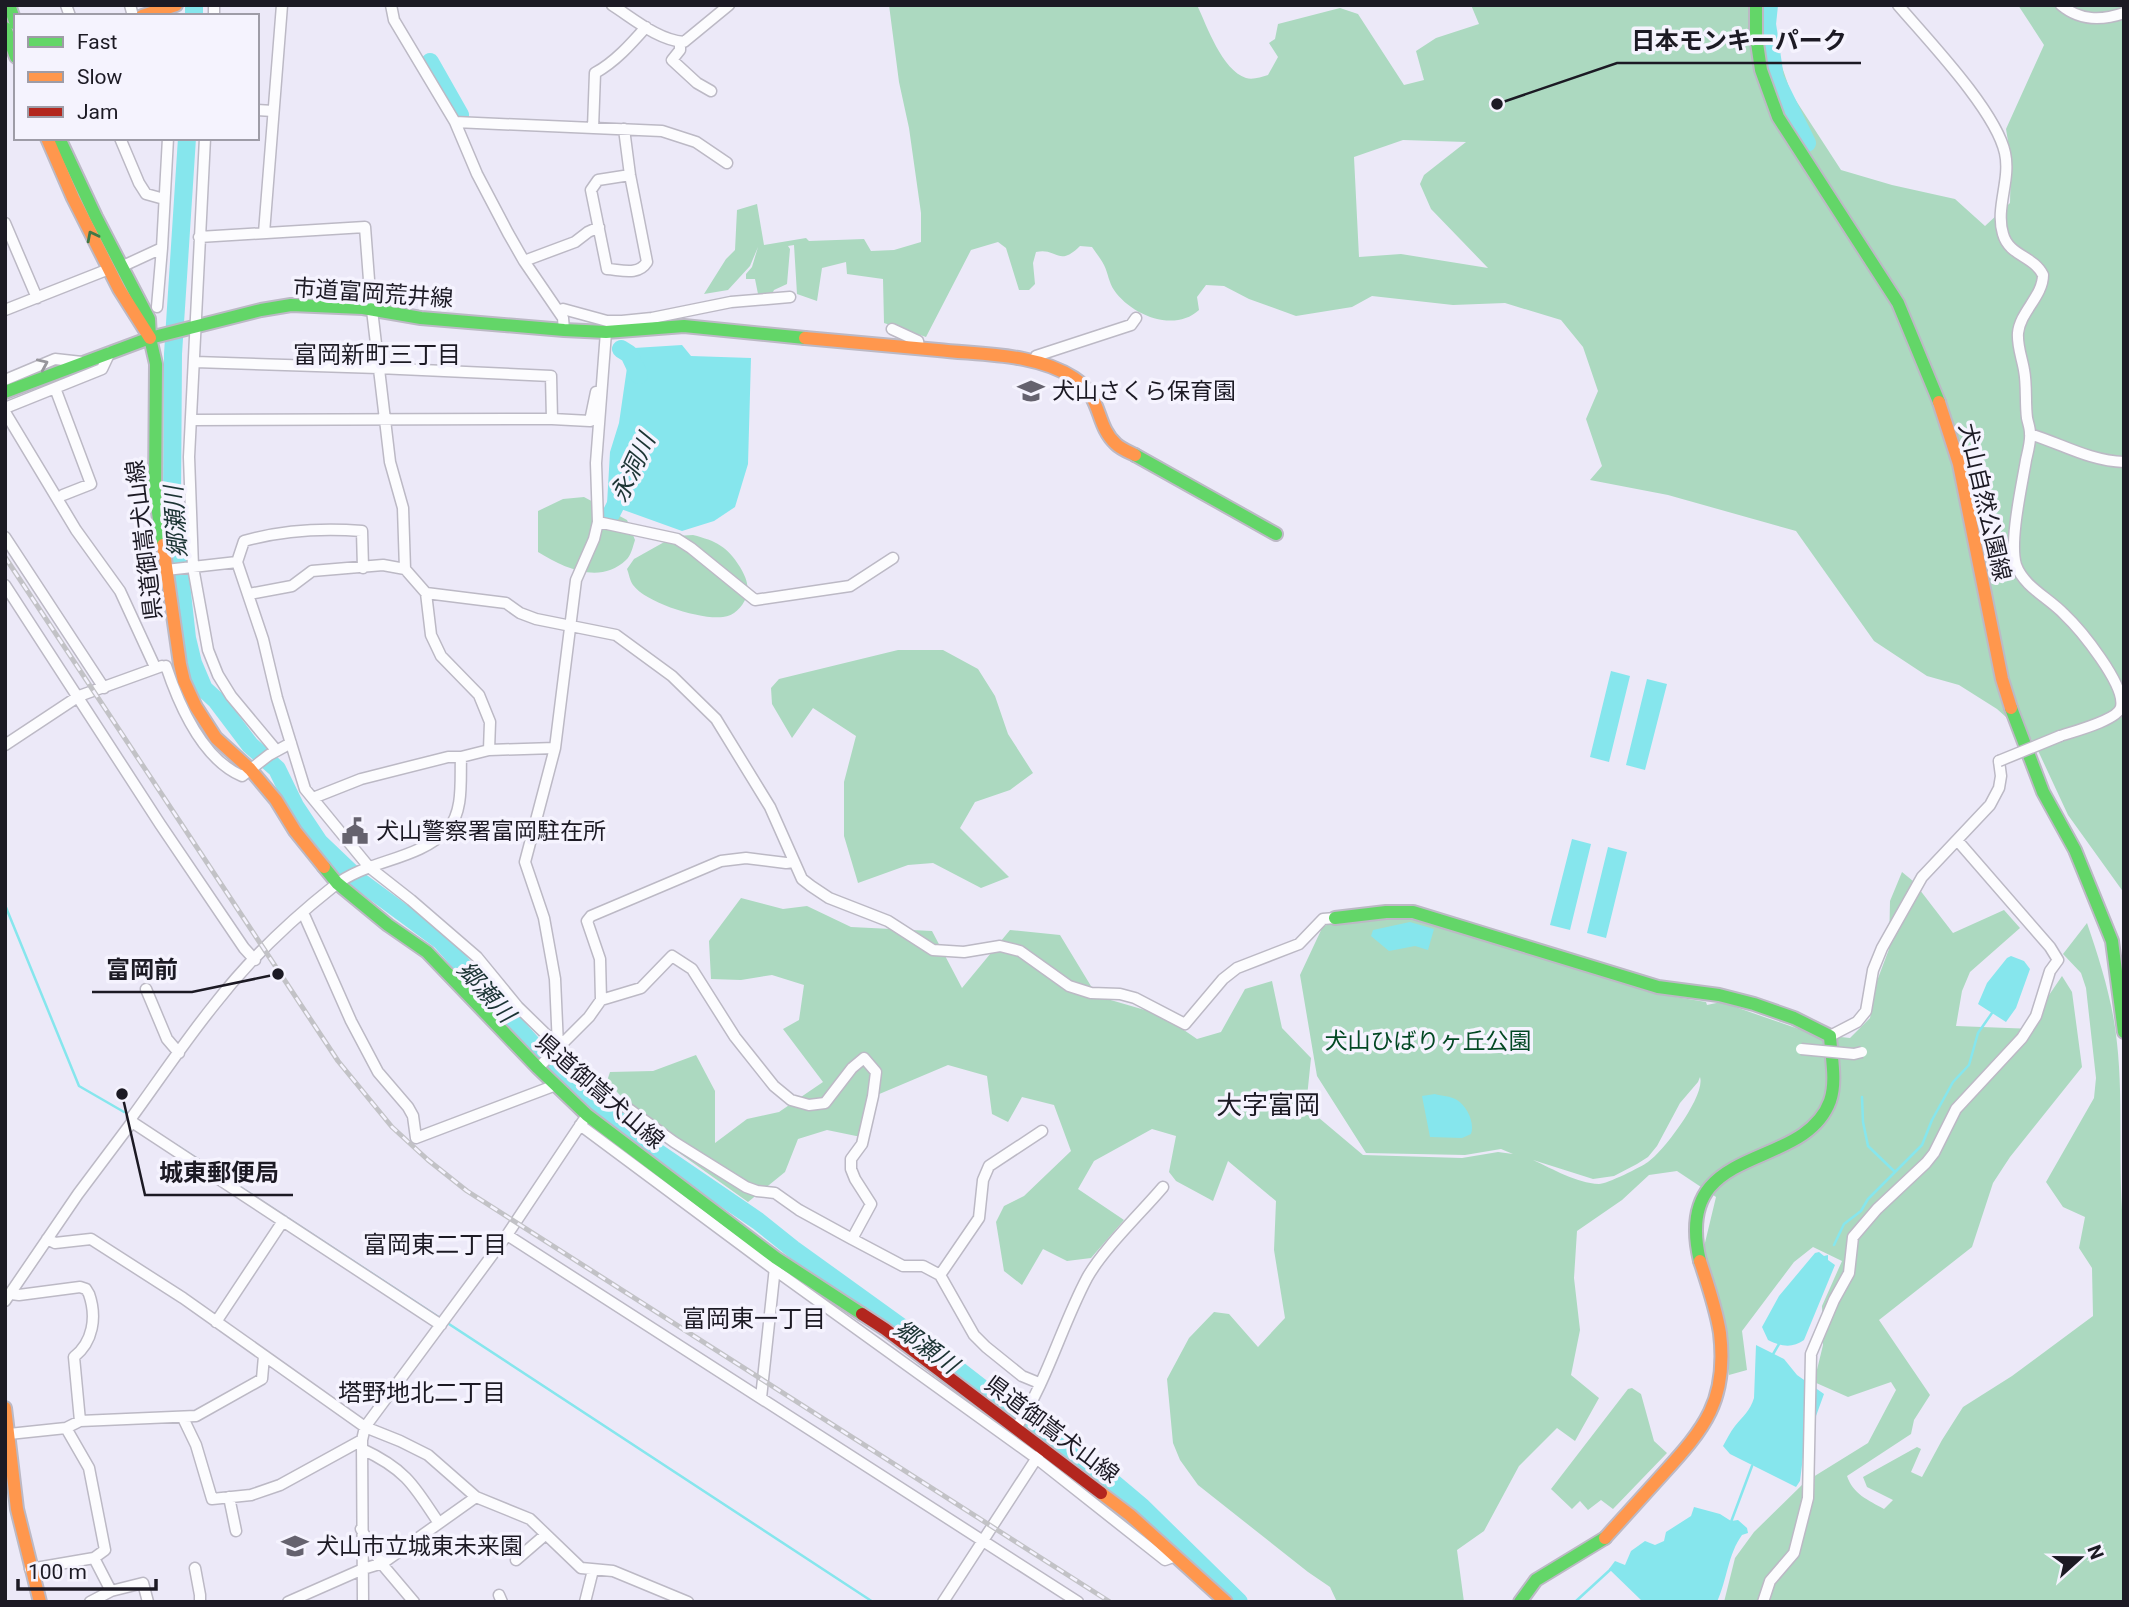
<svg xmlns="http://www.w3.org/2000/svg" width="2129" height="1607" font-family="Roboto,'Noto Sans JP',sans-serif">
<rect width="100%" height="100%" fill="#ece9f8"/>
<path fill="#acd9c0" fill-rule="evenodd" d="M889 5H1197C1207 26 1222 70 1246 78 1253 80 1261 77 1268 75L1278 57 1269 43 1275 39 1278 24 1340 8 1358 14 1404 85 1424 80 1416 51 1436 38 1479 24 1471 5H1770L1768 26 1791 93 1841 170 1892 185 1955 199 1985 226 2010 203 2011 160 2006 129 2044 45 2018 5H2124V893L2068 815 2034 742 1997 709 1959 685 1927 676 1874 641 1796 531 1668 495 1590 480 1602 466 1586 419 1598 391 1583 347 1561 320 1505 303 1453 305 1372 296 1352 307 1296 316 1249 299 1224 286 1206 285 1197 297 1199 310C1174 333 1131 315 1114 290 1109 283 1108 273 1104 265 1101 259 1096 253 1092 247L1080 246C1058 268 1057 247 1036 252L1033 263 1035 284 1029 290H1019L1006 248 998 242 971 250 926 337 884 323 883 279 847 274 846 262 822 268 817 301 797 294 794 245 788 246 790 249 787 284 774 290 771 296 763 297 758 294 755 279H746V274L752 267 758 247 750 266 728 290 704 294 726 259 735 250 737 210 757 204 764 245 806 238 809 241 864 239 871 251 894 250 921 242V213L909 128 899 82ZM1403 140 1466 142 1424 175 1420 184 1431 209 1488 268 1401 254 1359 257 1354 157Z
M584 497 627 520 635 540C633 546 631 556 626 560 600 585 564 568 538 552V511L563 499Z
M693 535C716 541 727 546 740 567 746 577 750 587 746 598 742 607 734 616 723 617 701 620 646 603 633 585 630 581 629 574 627 569L634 559 675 536Z
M898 650H943L978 669 995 696 1008 734 1033 773 1010 790 975 802 960 828 1009 877 981 888 933 863 908 865 858 883 844 836V782L856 736 813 708 792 738 772 704 771 688 779 679Z
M1902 872 1913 881 1953 933 2004 910 2020 928 1970 972 1962 991 1956 1026 2034 1029 2045 1001 2062 976 2072 992 2082 1067 2010 1157 1993 1183 1972 1247 1879 1320 1930 1395 1914 1420 1911 1434 1847 1476C1853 1494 1868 1500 1884 1509L1893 1500 1867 1487 1863 1477 1917 1447 1921 1449 1911 1472 1922 1477 1942 1440 1963 1407 2012 1376 2093 1316 2092 1268 2079 1248 2085 1217 2063 1207 2046 1182 2094 1098 2096 1078 2086 988 2081 973 2063 954 2087 923C2100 961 2113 1002 2117 1043 2124 1106 2117 1170 2124 1232V1602H1724L1735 1558 1754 1532 1805 1482 1868 1443 1896 1390 1891 1382 1848 1397 1814 1382 1823 1345 1822 1306 1842 1261 1813 1247 1794 1262 1742 1331 1747 1370 1729 1375 1725 1322 1703 1251 1716 1197 1677 1171 1649 1175 1622 1200 1577 1231 1574 1278 1580 1330 1571 1375 1599 1398 1575 1441 1557 1428 1519 1466 1484 1531 1457 1550 1464 1602H1337L1330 1587 1308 1572 1198 1485 1180 1460 1173 1443 1167 1379 1189 1338 1214 1312 1229 1314 1258 1347 1285 1318 1274 1250 1276 1201 1228 1161 1213 1201 1176 1181 1169 1172 1176 1136 1152 1129 1094 1161 1078 1189 1124 1220 1091 1258 1067 1261 1043 1249 1022 1285 1004 1271 996 1222 1004 1206 1024 1196 1071 1151 1054 1105 1022 1097 1008 1122 992 1114 987 1076 948 1065 877 1095 866 1138 827 1130 798 1139 785 1172 748 1202 661 1140 607 1081 610 1072 653 1071 696 1055 715 1091V1143L747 1119 779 1112 823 1082 783 1029 799 1020 804 985 772 975 741 980 711 979 709 941 741 898 783 909 807 906 851 927 932 931 962 988 1010 930 1060 935 1097 996 1162 1015 1197 1039 1221 1032 1245 989 1272 981 1282 1028 1311 1058 1306 1107 1363 1155 1462 1158 1498 1152 1513 1154 1501 1149 1465 1155 1366 1153 1317 1076 1300 975 1323 926C1353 918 1384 917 1415 918L1652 993 1706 1002 1707 1005 1721 1002 1813 1034 1850 1038 1870 1018 1877 981 1889 949 1890 901ZM1700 1077C1706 1095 1664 1151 1648 1162 1641 1167 1607 1184 1599 1184 1576 1183 1553 1169 1533 1160L1593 1179 1614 1176 1637 1164 1648 1157 1657 1146 1680 1103 1698 1082Z
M1632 1388 1641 1394 1654 1441 1667 1453 1613 1509 1601 1500 1588 1510 1580 1501 1572 1509 1551 1489 1628 1389Z"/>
<path fill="#86e6ed" d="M682 345 691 356 751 358 748 464 735 507 714 521 682 531 607 504 610 452 619 423 629 354 634 348Z
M1611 671 1630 676 1609 762 1590 757Z
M1647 679 1667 684 1645 770 1626 765Z
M1572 839 1591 844 1570 930 1550 925Z
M1608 847 1627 852 1606 938 1587 933Z
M1410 922 1434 929 1428 950 1415 946 1389 951 1371 936 1373 930Z
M2011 956 2024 961 2030 969 2016 1008 2006 1022 1978 1004 1987 983 2007 958Z
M1435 1094C1441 1096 1451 1096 1457 1100 1467 1106 1475 1123 1471 1134L1462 1138 1430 1137 1422 1096Z
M1819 1252 1824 1256 1828 1255V1260L1835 1265 1804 1340C1792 1349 1780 1346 1768 1340L1762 1327 1779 1296 1815 1253Z
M1756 1345 1784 1359 1797 1375 1824 1394 1804 1449 1800 1481 1796 1487 1730 1454 1723 1446C1727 1439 1730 1432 1735 1426 1743 1416 1750 1411 1754 1398Z
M1694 1507 1720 1514 1731 1521 1738 1520 1747 1528 1748 1533 1742 1535C1728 1554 1727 1580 1717 1602H1643L1609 1569 1615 1561 1625 1565 1631 1551 1645 1541 1655 1545 1664 1541 1666 1532 1691 1516Z"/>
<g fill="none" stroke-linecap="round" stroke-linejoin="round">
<path stroke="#86e6ed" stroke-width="2.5" d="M5 905 79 1086 124 1112
M1862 1097 1863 1122 1868 1146 1895 1172
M176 1145 873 1602
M1834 1245 1844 1224 1861 1211 1868 1199 1922 1145 1932 1120 1953 1082 1969 1065 1978 1033 1992 1013
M1772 1356 1779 1344
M1731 1522 1752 1466
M1575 1602 1611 1569"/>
<path stroke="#86e6ed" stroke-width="18" d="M1769 5 1767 24 1775 78 1807 143
M194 16V5
M430 62 460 115
M187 138 173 354 172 502 187 638 193 663 204 689 216 700 250 745 277 769 295 806 319 842 361 882 441 941 549 1063 651 1148 758 1221 793 1249 929 1347 1019 1417 1104 1475 1142 1507 1239 1602
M621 349 629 354 639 375
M611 514 625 486"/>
<defs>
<path id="street" d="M66 5 70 16
M130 5 133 16
M391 5 394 20 455 122 477 174 508 233 524 261 563 318 564 330
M612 5C634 19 658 40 684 42L729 5
M1898 5C1928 40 1996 111 2005 153 2011 180 1995 208 2003 234 2009 256 2034 256 2043 275 2043 296 2020 312 2018 333 2017 346 2022 358 2024 370 2027 385 2025 402 2027 418 2028 423 2030 428 2030 433 2031 441 2028 451 2026 460 2022 485 2009 541 2016 565 2024 587 2049 598 2064 614 2080 629 2126 685 2121 707 2118 720 2072 732 2060 736
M2061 5C2080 21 2101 21 2124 13
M214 16V5
M680 42V50L672 60 697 83 711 91
M257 110 273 111
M455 122 662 131 696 142 727 163
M593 128 595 73C615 62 631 44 646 27
M624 129 630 175 647 262C638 276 622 270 607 269L591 190 598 180 630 175
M120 138 139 183 146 194 164 199
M205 138 189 457 193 567 208 650 218 675 231 696 276 750
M5 223 37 298
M264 233 282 5
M199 237 365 227 370 293 390 462 403 508 405 569
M524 261 575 242 588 232 599 227
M123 266 162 248 168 138
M157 307 162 248
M5 310 109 269
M559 311 563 309 607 321H622L652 318 731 302 790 297
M892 329 918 341 919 348
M195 362 378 368 551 376 552 419 590 421 596 392
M1034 362 1036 356 1131 325 1136 318
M5 380 55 359 82 362
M55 388 91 484 63 495
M5 408 102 369 110 352
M5 412 76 530 120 591 155 667
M192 420 552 419
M2030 434C2062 444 2090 461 2124 462
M598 522 677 539 691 548 755 600 850 586 893 558
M5 537 104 688
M363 568 362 531C322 528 283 530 244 541L237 562 263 639 277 698 305 789 369 867 411 900 477 957 518 1007 558 1046 579 1074 614 1103 626 1107 674 1142 746 1187 757 1191 775 1193 799 1210 852 1239
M166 570 237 562
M5 585 160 824 244 948 255 960
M426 593 506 603 520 613 536 619 616 635 672 676 716 719 770 807 802 879 811 886 829 898 888 921 933 950 964 952 1000 946 1020 951 1069 986 1091 993 1120 994 1135 998 1185 1024 1223 979 1237 968 1299 944 1323 919 1335 918
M249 594 292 586 312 571 383 565 405 569 426 593 431 635 441 656 479 695 490 722 489 750
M166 666C179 705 202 759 242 776L269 755 291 743
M5 745 79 696 162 666
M313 798 361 779 448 757H461L489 750 555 748
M302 914 305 917 351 1021 378 1072 408 1107 413 1116 416 1138 556 1085
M146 989 167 1039 179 1053
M601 1000 600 959 587 921 591 916 721 861 746 858 786 863 793 862
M1830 1036 1857 1022 1866 1011 1873 970 1882 948 1922 877 1990 805 1999 788 2001 776 1999 761
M558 1046 555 979 544 918 525 862 555 748 576 580 594 539 598 522 596 463 606 332
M538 1068 589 1017 601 1000 641 988 672 956 692 969 735 1037 774 1086 791 1100 809 1105 825 1103 852 1068 864 1058 876 1072 873 1096 862 1144 851 1159V1169L855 1179 871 1204 852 1239 903 1266H923L940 1275 974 1335 986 1347 1022 1376 1039 1383
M132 1122 441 1325
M580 1125 775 1270 1036 1458 1165 1560 1176 1556
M507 1235 1078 1602
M47 1239 55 1243 91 1239 183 1298 365 1427 400 1441 428 1455 476 1497 530 1519 581 1568 613 1571 688 1602
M940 1275 979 1218 983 1180 989 1166 1042 1131
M11 1294 19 1295 80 1287 86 1289 89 1294C97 1317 93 1342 74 1357L80 1421
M5 1301 78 1194 132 1122V1117C159 1080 185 1041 214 1005 248 961 291 920 334 886 368 859 418 861 448 829 464 811 460 779 461 757
M216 1322 283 1221
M761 1398 775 1267
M183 1418 196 1445 212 1499 251 1495 280 1485 362 1440
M66 1428 89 1468 105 1550 94 1558
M1016 1428C1047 1382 1061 1327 1087 1278 1103 1249 1141 1213 1163 1187
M9 1434 66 1428 80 1421 196 1416 262 1379 264 1356
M362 1449C405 1469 414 1485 438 1522
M229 1497 236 1531
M361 1529 381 1563 414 1602
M516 1560 545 1535
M195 1568 200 1595V1602
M30 1569 94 1558 111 1591
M499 1595 502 1602
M90 1602 111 1591 143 1583 148 1602
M288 1602 363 1569 383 1563 476 1497
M363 1602 362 1440 365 1427 507 1235 583 1121
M585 1602 593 1570
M943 1602 1038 1456
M1763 1602 1770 1581 1794 1553 1808 1498 1811 1354 1834 1300 1849 1273 1853 1237 1877 1209 1926 1163 1934 1153 1956 1109 2022 1038 2036 1016 2050 971 2058 960 2050 947 1957 840"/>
<path id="fast" d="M9 5 16 24
M1756 5V36L1761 70 1778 117 1898 303 1939 402
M5 28 16 57
M59 138 96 217 149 319 150 338 156 364 155 493 163 545
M5 392 150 338 261 310 291 305 363 308 421 318 564 330 606 332 684 326 805 338
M1135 455 1276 534
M2011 708 2043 792 2075 850 2112 941 2124 1032
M324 867 337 883 388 925 427 952 538 1068 587 1115 776 1258 862 1314
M1335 918 1386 912H1413L1658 987 1719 995 1754 1004 1794 1018 1830 1036C1831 1056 1837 1081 1830 1101 1803 1174 1671 1140 1700 1261
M1520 1602 1536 1580 1605 1538"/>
<path id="slow" d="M142 16 176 5
M47 138 73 198 119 289 150 338
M805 338C849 342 894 346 938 350 982 355 1036 353 1074 378 1103 397 1095 425 1116 444 1121 449 1129 452 1135 455
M1939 402 1959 464 2002 679 2011 708
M163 545 180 664 184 681 196 707 216 738 250 769 276 800 295 831 324 867
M5 1408 17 1509 40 1602
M1101 1493 1130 1515 1226 1602
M1605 1538C1624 1517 1643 1496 1662 1475 1705 1428 1728 1400 1720 1333 1716 1308 1708 1285 1700 1261"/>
<path id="jam" d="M862 1314 885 1329 1101 1493"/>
</defs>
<use href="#street" stroke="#bcb9c5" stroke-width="13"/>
<use href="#fast" stroke="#bcb9c5" stroke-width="16"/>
<use href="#slow" stroke="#bcb9c5" stroke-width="16"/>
<use href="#jam" stroke="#bcb9c5" stroke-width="16"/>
<use href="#street" stroke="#fcfcfe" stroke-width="10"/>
<use href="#fast" stroke="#63d668" stroke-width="12"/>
<use href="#slow" stroke="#ff974d" stroke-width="12"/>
<use href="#jam" stroke="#b3261e" stroke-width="12"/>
<defs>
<path id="rail" d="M5 557 338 1061 392 1127 428 1160 467 1191 1110 1602"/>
</defs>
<use href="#rail" stroke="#c2c2c6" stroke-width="5"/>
<use href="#rail" stroke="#f5f3fe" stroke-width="2.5" stroke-dasharray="8" stroke-linecap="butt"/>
<defs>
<path id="street-bridge" d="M1999 761 2060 736
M1801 1049 1854 1054 1862 1052"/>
</defs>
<use href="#street-bridge" stroke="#bcb9c5" stroke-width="13" stroke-linecap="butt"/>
<use href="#street-bridge" stroke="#fcfcfe" stroke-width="10"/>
</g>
<defs><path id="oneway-chevron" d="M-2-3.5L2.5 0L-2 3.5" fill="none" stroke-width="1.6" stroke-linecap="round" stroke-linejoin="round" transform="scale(1.75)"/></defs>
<use stroke="#407846" href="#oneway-chevron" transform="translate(92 236) rotate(-117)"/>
<use stroke="#97969c" href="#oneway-chevron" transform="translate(43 364) rotate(-24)"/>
<defs>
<symbol id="school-bare" viewBox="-9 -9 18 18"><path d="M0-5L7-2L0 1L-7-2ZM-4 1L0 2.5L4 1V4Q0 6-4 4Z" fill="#65626e" stroke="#f5f3fe" stroke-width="2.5" paint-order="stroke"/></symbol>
<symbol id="civic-bare" viewBox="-9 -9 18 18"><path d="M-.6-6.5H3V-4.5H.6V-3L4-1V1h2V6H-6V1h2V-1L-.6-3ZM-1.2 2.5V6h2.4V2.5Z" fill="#65626e" stroke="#f5f3fe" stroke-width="2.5" paint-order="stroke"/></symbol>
</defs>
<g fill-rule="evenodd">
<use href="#school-bare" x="1012" y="372" width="38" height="38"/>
<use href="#civic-bare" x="336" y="812" width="38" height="38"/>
<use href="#school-bare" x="276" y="1527" width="38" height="38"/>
</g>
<g text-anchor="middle" stroke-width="7" stroke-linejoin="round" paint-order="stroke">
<g font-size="23" fill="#1c1a24" stroke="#f5f3fe">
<text transform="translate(373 293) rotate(4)" y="8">市道富岡荒井線</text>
<text transform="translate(1985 502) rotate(77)" y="8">犬山自然公園線</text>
<text transform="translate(144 540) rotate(-97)" y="8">県道御嵩犬山線</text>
<text transform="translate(600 1091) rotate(41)" y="8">県道御嵩犬山線</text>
<text transform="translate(1052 1429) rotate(37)" y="8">県道御嵩犬山線</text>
</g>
<g font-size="23" fill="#1c1a24" stroke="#f5f3fe" text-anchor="start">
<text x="1052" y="399">犬山さくら保育園</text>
<text x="376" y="839">犬山警察署富岡駐在所</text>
<text x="316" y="1554">犬山市立城東未来園</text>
</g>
<g font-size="23" fill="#024823" stroke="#f5f3fe">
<text x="1428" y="1049">犬山ひばりヶ丘公園</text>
</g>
<g font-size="24" fill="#1c1a24" stroke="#f5f3fe">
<text x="377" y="363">富岡新町三丁目</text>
<text x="435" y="1253">富岡東二丁目</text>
<text x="754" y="1327">富岡東一丁目</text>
<text x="422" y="1401">塔野地北二丁目</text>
</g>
<g font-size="24" font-style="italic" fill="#1c3434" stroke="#f5f3fe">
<text transform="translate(633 468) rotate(-65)" y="8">永洞川</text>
<text transform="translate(176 522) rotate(-94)" y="8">郷瀬川</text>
<text transform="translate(486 992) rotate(48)" y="8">郷瀬川</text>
<text transform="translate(926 1347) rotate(36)" y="8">郷瀬川</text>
</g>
<g font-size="26" fill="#1c1a24" stroke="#f5f3fe">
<text x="1268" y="1114">大字富岡</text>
</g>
</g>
<path fill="none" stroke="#1c1a24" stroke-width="2.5" d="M1497 104L1617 63H1861M278 974L192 992H92M122 1094L145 1195H293"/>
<g fill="#1c1a24" stroke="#f5f3fe" stroke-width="2.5">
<circle cx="1497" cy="104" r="7"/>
<circle cx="278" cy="974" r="7"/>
<circle cx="122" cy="1094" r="7"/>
</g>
<g font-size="24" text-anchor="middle" font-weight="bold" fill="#1c1a24" stroke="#f5f3fe" stroke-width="7" stroke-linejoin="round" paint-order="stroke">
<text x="1739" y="49">日本モンキーパーク</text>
<text x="142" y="978">富岡前</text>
<text x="219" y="1181">城東郵便局</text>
</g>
<rect width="2129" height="1607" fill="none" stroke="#1c1a24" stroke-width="14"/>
<rect x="14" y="14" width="245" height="126" fill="#f5f3fe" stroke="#9e9ca7" stroke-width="2"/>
<rect x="28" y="37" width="35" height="10" fill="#63d668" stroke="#9e9ca7" stroke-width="2"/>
<text x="77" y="49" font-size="21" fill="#1c1a24">Fast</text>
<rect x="28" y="72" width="35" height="10" fill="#ff974d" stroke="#9e9ca7" stroke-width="2"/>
<text x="77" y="84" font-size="21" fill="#1c1a24">Slow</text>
<rect x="28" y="107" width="35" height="10" fill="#b3261e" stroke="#9e9ca7" stroke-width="2"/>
<text x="77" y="119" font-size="21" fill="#1c1a24">Jam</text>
<g transform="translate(2080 1558) rotate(69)" stroke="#f5f3fe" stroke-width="5" paint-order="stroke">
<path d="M0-5L12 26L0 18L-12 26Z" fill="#1c1a24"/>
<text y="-10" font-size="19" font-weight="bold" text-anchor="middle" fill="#1c1a24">N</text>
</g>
<path d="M18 1579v10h138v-10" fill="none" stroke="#1c1a24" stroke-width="3.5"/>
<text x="28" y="1579" font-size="21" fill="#1c1a24" stroke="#f5f3fe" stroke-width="5" paint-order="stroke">100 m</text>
</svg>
